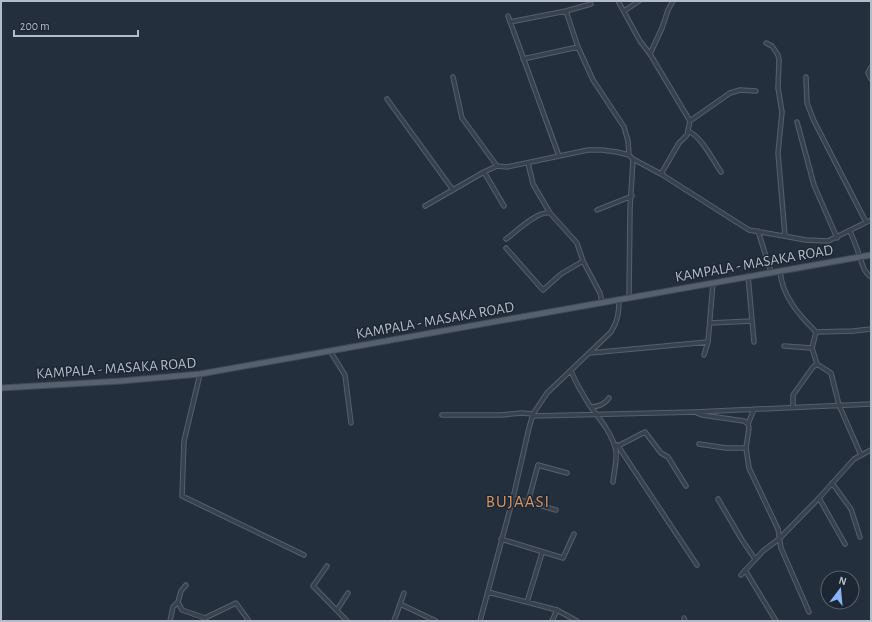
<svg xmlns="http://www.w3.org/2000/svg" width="872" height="622" font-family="'Alegreya Sans',sans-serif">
<rect width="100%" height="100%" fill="#242f3e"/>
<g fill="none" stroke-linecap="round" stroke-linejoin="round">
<defs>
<path id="minor" d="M618 1 640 41 650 54 690 121
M566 11 578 47 593 80 624 127 628 141 629 155
M624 11 639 1
M508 16 559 156
M510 22 566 11 591 4
M766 43 772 46 778 55 779 60 778 88 782 112 778 153 785 236
M650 54 662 28 668 10 673 1
M523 59 578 47
M871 67 868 73 871 79
M453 77 462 118 497 166
M806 77 807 103 814 121 866 222
M387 99 453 190
M797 122 814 185 837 238
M688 131C701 136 713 160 721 172
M528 163 533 184 540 196 550 213 577 243 583 261 600 293 602 302
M484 172 504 206
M661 174 679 143 687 135 690 121 730 93 740 90 756 91
M425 206 484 172 497 166 507 167 588 150H602L617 152 629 155 633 159 661 174 749 230 806 240 828 241 871 220
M597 210 632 196
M758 231 771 272
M850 231C853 239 857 247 859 255 863 265 863 271 871 277
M506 239C517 231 537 211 550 213
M506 248 543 290 561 274 583 261
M780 271C782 296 799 315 816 332L853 331 871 329
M748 276 754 342
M629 297 630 209 633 159
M710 323 752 321
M816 332 812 348 817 364 831 373 839 405 861 455
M784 346 812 348
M330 351 345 375 351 423
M590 353 708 342
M704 355 708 342 713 283
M571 371C576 383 583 395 590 406 600 419 613 435 616 451 617 461 614 472 613 482
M200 374 184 441 182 496 304 555
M591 407C599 406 604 405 609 398
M793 407V395L813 367 817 364
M697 413 702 415 744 421 748 424 749 428 746 448 749 468 778 529 781 548 809 612
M442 415H501L522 413 533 414
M533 416 695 412 871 404
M748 424 754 409
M699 444 726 448H746
M617 445 618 446 645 432 661 453 668 457 686 486
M618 446 697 565
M832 483 851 509 860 537
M513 498 556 510
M819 498 845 544
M718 499 742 540 755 559
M528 502 538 465 567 473
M501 539 563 558 574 534
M327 566 313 586 347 621
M745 570 776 621
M741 575 763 551 779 539 819 498 854 459 871 450
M488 592 557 610 577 621
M178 602 182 610 205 618 236 603 249 621
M527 602 542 553
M400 604 436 621
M337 610 348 593
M684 618 685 621
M170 621 173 607 178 602 181 591 186 585
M394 621 404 593
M480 621 513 498 529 428 533 414 547 393 611 332C618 321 619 312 619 299
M552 621 557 610"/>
<path id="primary" d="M1 388 121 381 200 374 871 255"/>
</defs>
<use href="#minor" stroke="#565f6c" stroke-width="5.5"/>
<use href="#primary" stroke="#414a57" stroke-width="7"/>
<use href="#minor" stroke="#38414e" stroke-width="3.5"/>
<use href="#primary" stroke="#56606e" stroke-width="5"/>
</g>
<g text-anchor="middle" stroke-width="3" stroke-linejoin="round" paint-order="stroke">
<g font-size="15" fill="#b4bcc9" stroke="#1d2633">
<text transform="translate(754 263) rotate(-10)" y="5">KAMPALA - MASAKA ROAD</text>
<text transform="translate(435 320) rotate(-10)" y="5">KAMPALA - MASAKA ROAD</text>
<text transform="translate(116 368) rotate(-4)" y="5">KAMPALA - MASAKA ROAD</text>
</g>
<g font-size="17" letter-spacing="1" fill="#d59563" stroke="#1d2633">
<text x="518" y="507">BUJAASI</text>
</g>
</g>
<rect width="872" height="622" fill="none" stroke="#b4bcc9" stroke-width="4"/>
<g transform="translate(840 590) rotate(16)"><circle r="19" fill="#1d2633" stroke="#59626f"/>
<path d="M0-3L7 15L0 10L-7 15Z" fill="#8ab4f8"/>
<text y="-6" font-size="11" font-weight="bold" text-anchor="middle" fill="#b4bcc9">N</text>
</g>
<path d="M14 30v6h124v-6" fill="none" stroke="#b4bcc9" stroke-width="2"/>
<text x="20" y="30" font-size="12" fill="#b4bcc9" stroke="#1d2633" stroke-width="3" paint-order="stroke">200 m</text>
</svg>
